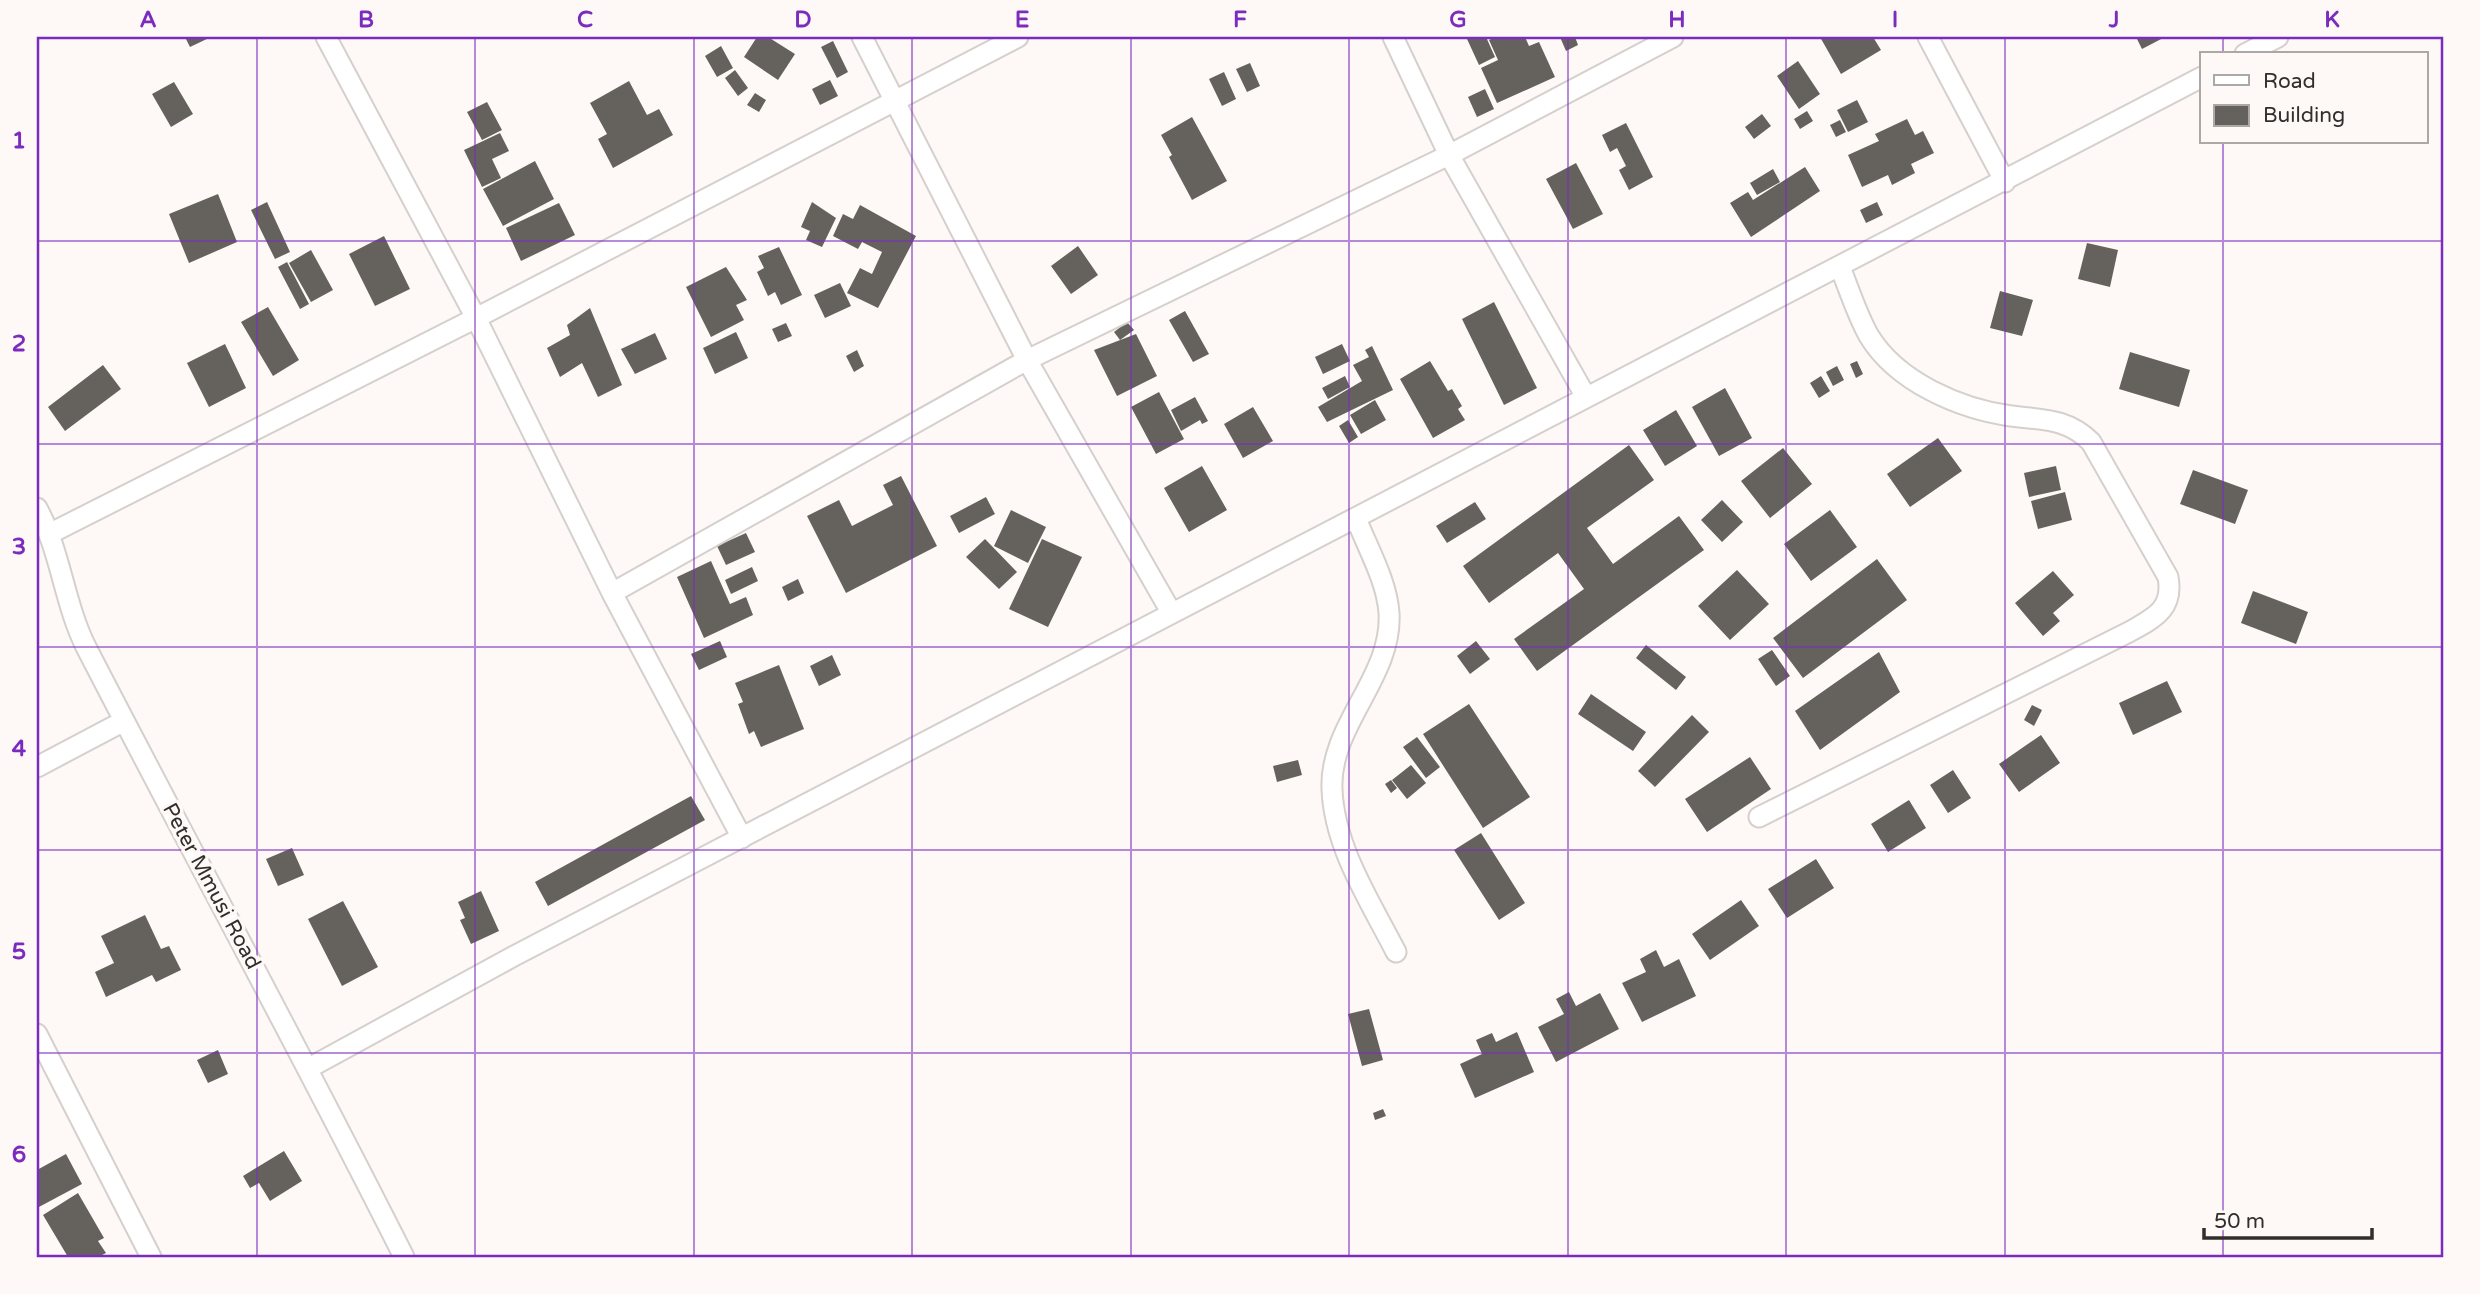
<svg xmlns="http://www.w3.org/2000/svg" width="2480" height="1294" font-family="'Varela Round',sans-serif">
<rect width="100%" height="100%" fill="#fef9f6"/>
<path fill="#65625e" d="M185 37H211L190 47Z
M757 37H768L795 54 778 80 744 57Z
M1473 37H1486L1495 57 1479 65 1467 39Z
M1495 37H1525L1529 46 1539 42 1555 77 1497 103 1481 68 1498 60 1489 40Z
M1560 37H1575L1578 45 1566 51Z
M1820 37H1873L1881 50 1841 74Z
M2136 37H2165L2142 49Z
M833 41 848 72 837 78 821 47Z
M721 46 733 68 717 77 705 56Z
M1798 61 1820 94 1799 109 1777 76Z
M1250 63 1260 86 1247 92 1236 69Z
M735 70 748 88 738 96 725 78Z
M1224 72 1236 99 1222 106 1209 79Z
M830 80 838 96 820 105 812 89Z
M629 81 647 115 659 109 673 135 613 168 598 139 607 134 590 103Z
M174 82 193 114 171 127 152 94Z
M1485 89 1494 109 1477 117 1468 97Z
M755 93 766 100 759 112 747 105Z
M1857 100 1868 122 1848 132 1837 110Z
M487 102 502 130 482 140 467 112Z
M1807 111 1813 121 1800 129 1794 119Z
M1762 114 1771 126 1754 139 1745 127Z
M1192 117 1227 181 1192 200 1169 157 1172 155 1161 135Z
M1907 119 1915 135 1923 131 1934 153 1911 164 1915 173 1892 185 1888 175 1862 187 1848 155 1879 141 1875 134Z
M1840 120 1846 132 1836 137 1830 125Z
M1626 123 1653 177 1629 190 1619 170 1626 166 1617 148 1610 152 1602 135Z
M500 133 509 151 492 159 501 178 482 187 464 150Z
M535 161 554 199 503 226 483 189Z
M1576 163 1603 214 1573 229 1546 179Z
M1805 167 1820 191 1751 237 1730 203 1748 192 1753 200Z
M1773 169 1780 182 1757 195 1750 183Z
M218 194 237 242 189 263 169 214Z
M267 202 290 252 275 259 251 210Z
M812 202 836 218 822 247 806 240 810 231 801 227Z
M1877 202 1883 215 1866 223 1860 210Z
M559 203 575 235 521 261 506 228Z
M860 205 916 236 878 308 847 293 860 268 872 274 882 252 862 242 858 249 833 236 843 214 853 219Z
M384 236 410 289 375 306 349 254Z
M2087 243 2118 250 2110 287 2078 279Z
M1078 246 1098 275 1071 294 1051 266Z
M779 247 802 295 781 305 775 292 768 296 757 272 764 268 758 256Z
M311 250 333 290 311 302 289 263Z
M287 262 309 304 300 309 278 267Z
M726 267 747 300 736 305 744 320 711 337 686 287Z
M840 283 851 306 825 318 814 295Z
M2000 291 2033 300 2022 336 1990 328Z
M1494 302 1537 388 1504 405 1462 319Z
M268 307 299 360 273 376 241 322Z
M590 308 622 385 598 397 582 363 560 377 547 348 570 335 567 325Z
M1185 311 1209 354 1193 362 1169 320Z
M1127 322 1134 330 1120 340 1114 332Z
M786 323 792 336 778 342 772 329Z
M736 332 748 358 715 374 703 348Z
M655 333 667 359 635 374 621 349Z
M1136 334 1157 376 1117 396 1094 350Z
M225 344 246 388 209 407 187 363Z
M1342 344 1350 361 1323 374 1315 357Z
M1372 346 1393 390 1327 422 1318 407 1362 381 1353 365 1369 357 1365 350Z
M857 350 864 366 854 372 846 356Z
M2130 352 2190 370 2179 407 2119 389Z
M1430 361 1448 391 1452 389 1462 406 1458 409 1465 420 1433 438 1400 379Z
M1857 361 1863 374 1856 378 1850 364Z
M103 365 121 389 65 431 48 407Z
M1837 366 1844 380 1833 386 1826 372Z
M1345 376 1350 387 1328 399 1322 388Z
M1821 376 1830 391 1819 398 1810 383Z
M1725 388 1752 438 1719 456 1692 407Z
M1159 392 1184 439 1156 454 1131 407Z
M1195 397 1208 421 1202 424 1200 420 1181 431 1171 410Z
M1375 400 1386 420 1361 434 1350 415Z
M1253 407 1273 441 1243 458 1224 424Z
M1676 410 1697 446 1665 466 1643 430Z
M1348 420 1358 437 1349 443 1339 426Z
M1938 438 1962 471 1910 507 1887 474Z
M1629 445 1654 480 1587 528 1613 564 1679 516 1704 550 1537 671 1514 639 1584 589 1558 553 1489 603 1463 566Z
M1783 448 1812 484 1770 518 1741 481Z
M1202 466 1227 510 1189 532 1164 488Z
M2056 466 2061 490 2029 497 2024 473Z
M2193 470 2248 490 2235 524 2180 504Z
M901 476 937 546 846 593 807 516 839 500 852 526 893 505 883 485Z
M2065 492 2072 520 2038 529 2031 501Z
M986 497 995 514 959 533 950 516Z
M1722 500 1743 522 1722 542 1701 520Z
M1475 502 1486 519 1447 543 1436 526Z
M1011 510 1046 527 1028 563 994 546Z
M1830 510 1857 547 1811 581 1784 544Z
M746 533 755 552 726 565 717 546Z
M985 539 1017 572 999 589 966 557Z
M1042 539 1082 557 1048 627 1009 609Z
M1877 559 1907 600 1803 678 1773 638Z
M711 561 730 604 746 597 753 615 704 638 677 577Z
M752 567 758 581 731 594 725 580Z
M1737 570 1769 604 1730 640 1698 606Z
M2053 571 2074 595 2053 613 2060 621 2043 636 2015 603Z
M798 579 804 593 788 601 782 587Z
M2253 591 2308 612 2296 644 2241 623Z
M720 641 727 657 699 670 691 654Z
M1476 641 1490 659 1470 674 1457 656Z
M1646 645 1686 677 1676 690 1636 658Z
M1772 650 1790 676 1776 686 1758 659Z
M1879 652 1900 692 1820 750 1795 711Z
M832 655 841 675 819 686 810 666Z
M779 665 804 729 761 747 754 731 749 734 738 704 743 702 735 683Z
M2167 681 2182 712 2133 735 2119 703Z
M1591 694 1646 732 1633 751 1578 714Z
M1469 704 1530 797 1483 828 1423 734Z
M2032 705 2042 710 2034 726 2024 720Z
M1692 715 1709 732 1655 787 1638 771Z
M2041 735 2060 763 2019 792 1999 764Z
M1417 737 1440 767 1426 778 1403 747Z
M1750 757 1771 789 1707 832 1685 799Z
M1298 760 1302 775 1277 782 1273 766Z
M1411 765 1426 783 1407 799 1392 780Z
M1953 770 1971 798 1948 813 1930 785Z
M1391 780 1397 788 1391 793 1385 784Z
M691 796 705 820 548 906 535 882Z
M1909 800 1926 828 1888 852 1871 824Z
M1481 833 1525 903 1499 920 1454 850Z
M292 848 304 875 278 886 266 859Z
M1816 859 1834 888 1787 918 1768 889Z
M481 891 499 931 471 944 460 920 465 918 458 902Z
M1741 900 1759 926 1710 960 1692 934Z
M343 901 378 967 342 986 308 919Z
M145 915 161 949 169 946 181 970 156 982 152 975 106 997 95 972 114 963 101 936Z
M1656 950 1664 967 1679 959 1696 996 1642 1022 1622 983 1646 972 1640 959Z
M1569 992 1576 1006 1600 993 1619 1029 1556 1062 1538 1027 1564 1014 1556 999Z
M1369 1009 1383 1060 1362 1066 1348 1014Z
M1517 1032 1534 1072 1475 1098 1460 1064 1482 1054 1476 1040 1492 1033 1496 1042Z
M218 1050 228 1074 208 1083 197 1060Z
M1383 1109 1386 1116 1375 1120 1373 1113Z
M284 1151 302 1181 270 1201 259 1183 250 1188 243 1176Z
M66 1154 82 1184 37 1208V1170Z
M78 1193 104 1238 98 1241 106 1253 98 1257H68L43 1215Z"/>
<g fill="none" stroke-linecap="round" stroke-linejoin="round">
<defs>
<path id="street" d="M326 37 476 318 612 593 742 838
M862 37 1027 360 1171 612
M1393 37 1449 155 1586 397
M1928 37 2005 182
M2245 54 2278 37
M37 508C61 552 64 603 86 647 191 851 301 1052 404 1257
M1356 518C1367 547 1387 581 1389 613 1393 677 1329 725 1332 789 1334 847 1370 901 1396 952
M51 533 476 318 1018 37
M612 593 1027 360 1449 155 1673 37
M37 767 124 721
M1759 817 2129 632C2154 618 2174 609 2168 577L2091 442C2067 418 2042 420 2011 416 1960 409 1897 382 1869 336 1857 315 1849 289 1840 267
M37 1034 151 1257
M309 1068 514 956 2202 77"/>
</defs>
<use href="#street" stroke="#d5d0cc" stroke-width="23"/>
<use href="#street" stroke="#fff" stroke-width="19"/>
</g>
<path fill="none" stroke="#7b2cbf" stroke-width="2" stroke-opacity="0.55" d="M257 37V1257M475 37V1257M694 37V1257M912 37V1257M1131 37V1257M1349 37V1257M1568 37V1257M1786 37V1257M2005 37V1257M2223 37V54M2223 142V1257M37 241H2443M37 444H2443M37 647H2443M37 850H2443M37 1053H2443"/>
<g text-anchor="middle" stroke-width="7" stroke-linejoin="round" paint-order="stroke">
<g font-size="21" fill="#312f2d" stroke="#fef9f6">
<text transform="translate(212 886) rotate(62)" y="7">Peter Mmusi Road</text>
</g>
</g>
<rect width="2480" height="1294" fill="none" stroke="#fef9f6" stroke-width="77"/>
<rect x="2200" y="52" width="228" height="91" fill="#fef9f6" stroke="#aca8a6" stroke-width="2"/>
<rect x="2214" y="75" width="35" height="10" fill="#ffffff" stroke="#aca8a6" stroke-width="2"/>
<text x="2263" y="88" font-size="21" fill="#312f2d">Road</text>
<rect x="2214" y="105" width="35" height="21" fill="#65625e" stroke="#aca8a6" stroke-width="2"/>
<text x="2263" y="122" font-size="21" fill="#312f2d">Building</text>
<path d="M2204 1228v10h168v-10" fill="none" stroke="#312f2d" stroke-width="3.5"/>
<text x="2214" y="1228" font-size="21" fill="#312f2d" stroke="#fef9f6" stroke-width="5" paint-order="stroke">50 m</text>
<rect x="38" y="38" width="2404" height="1218" fill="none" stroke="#7b2cbf" stroke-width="2.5"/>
<g font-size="23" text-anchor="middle" font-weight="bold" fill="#7b2cbf">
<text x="148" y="27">A</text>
<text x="366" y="27">B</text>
<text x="585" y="27">C</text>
<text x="803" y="27">D</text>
<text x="1022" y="27">E</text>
<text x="1240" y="27">F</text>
<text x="1458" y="27">G</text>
<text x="1677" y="27">H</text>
<text x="1895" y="27">I</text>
<text x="2114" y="27">J</text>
<text x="2332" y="27">K</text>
<text x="19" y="148">1</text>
<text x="19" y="351">2</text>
<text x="19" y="554">3</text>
<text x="19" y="756">4</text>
<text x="19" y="959">5</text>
<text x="19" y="1162">6</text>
</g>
</svg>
